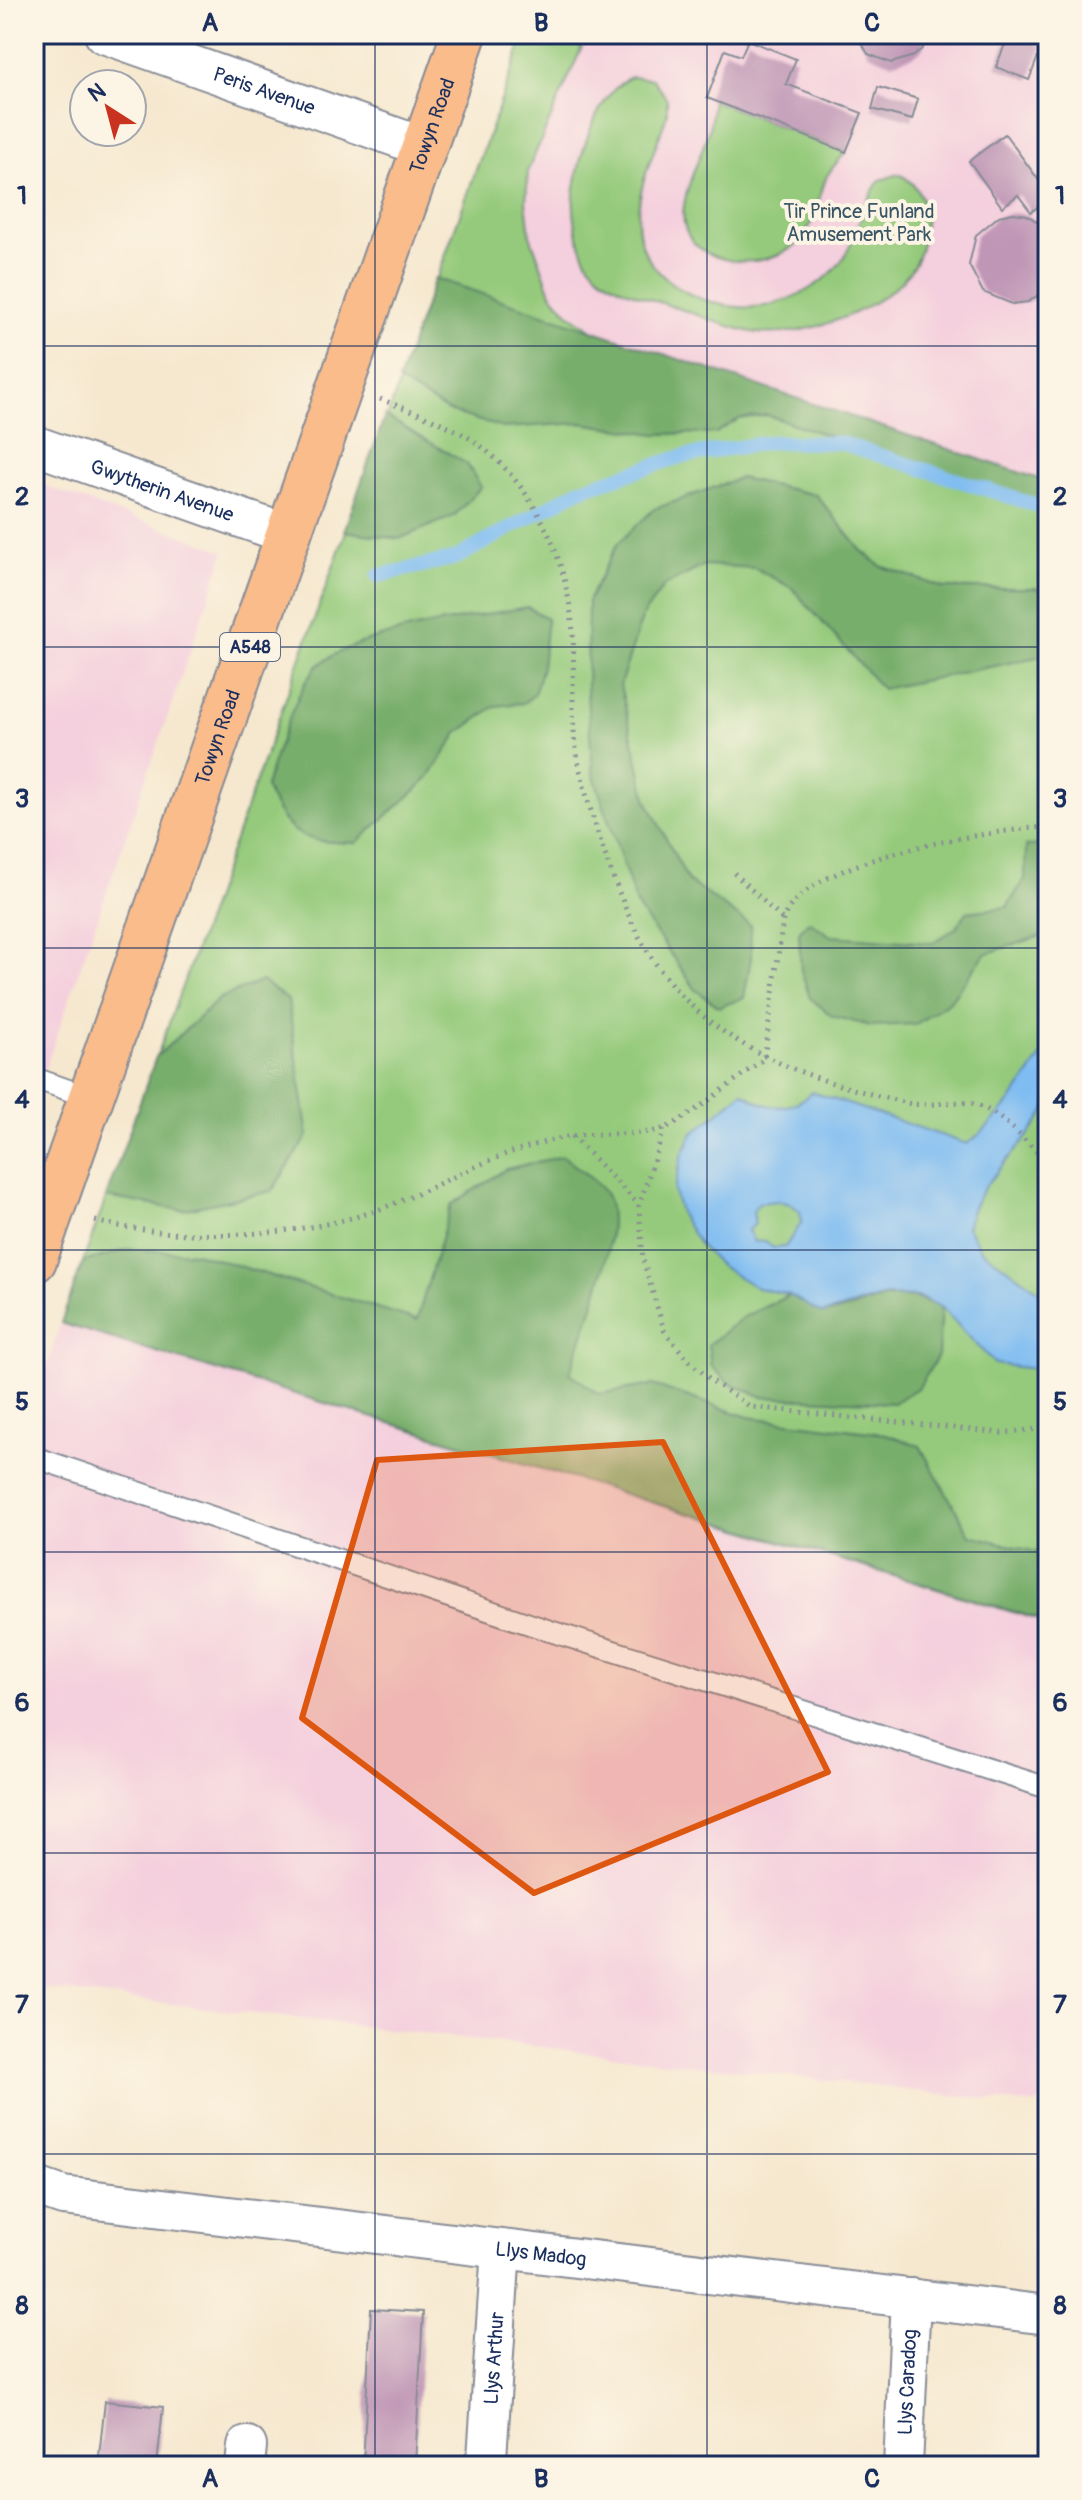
<svg xmlns="http://www.w3.org/2000/svg" width="1082" height="2500" font-family="Pangolin,sans-serif">
<rect width="100%" height="100%" fill="#fcf5e5"/>
<filter id="ink" filterUnits="userSpaceOnUse"><feTurbulence type="fractalNoise" baseFrequency=".0125" numOctaves="2"/><feDisplacementMap in="SourceGraphic" scale="16" xChannelSelector="R" yChannelSelector="G"/><feConvolveMatrix kernelMatrix="1 2 1 2 8 2 1 2 1" color-interpolation-filters="sRGB"/></filter>
<filter id="wash" filterUnits="userSpaceOnUse"><feTurbulence type="fractalNoise" baseFrequency=".006" numOctaves="4" result="noise"/><feDisplacementMap in="SourceGraphic" scale="32" xChannelSelector="R" yChannelSelector="G"/><feGaussianBlur stdDeviation="1.8" result="paint"/><feColorMatrix in="noise" values="0 0 0 0 0 0 0 0 0 0 0 0 0 0 0 0 0 1.4 0 .05"/><feComposite in="paint" operator="in"/></filter>
<g filter="url(#wash)">
<rect width="100%" height="100%" fill="#f6e8cf"/>
<path fill="#f4cfdd" d="M525 34H1048V482L435 278Z
M34 482 225 551 34 1101Z
M61 1323 1048 1623V2092L1036 2105 34 1988V1404Z"/>
<path fill="#95ca7c" stroke="#587c6d" stroke-width="2" d="M525 34H542L582 47 528 170 526 202 530 235 551 293 569 314 597 333 1048 482V1623L61 1323Z
M631 77 652 79 667 99V114C656 152 633 190 639 232 646 288 724 318 774 304 791 299 809 290 823 280 858 254 856 211 880 180L899 174C917 183 928 203 925 224 923 238 921 253 914 265 889 309 800 341 752 332 725 327 697 314 671 306 645 297 607 288 590 265 577 246 571 210 575 188 580 153 597 93 631 77Z
M712 100 846 152C840 159 832 167 827 176 818 196 817 220 802 238 770 277 674 268 684 206 689 168 714 140 712 100Z"/>
<path fill="#78ae6c" stroke="#4a6e65" stroke-width="2" d="M435 278 1048 482V509L767 415 739 419 716 433 656 434 580 423 503 428 448 411 398 381Z
M385 416 467 464 481 487 454 516 399 539 344 531Z
M740 478 816 495 861 550 881 566 944 588H1036L1048 592V655L882 689 792 588 755 568 705 565 664 586 643 615 620 685 647 801 688 881 750 925 751 958 744 998 719 1007 696 990 637 906 593 773 587 694 588 601 617 544 654 509Z
M527 607 547 618 542 667 534 695 523 703 495 706 458 733 428 779 356 843C301 842 289 838 265 787 274 760 298 681 320 664 361 631 473 618 527 607Z
M1048 845V934L985 954 950 1001 916 1024 871 1026 832 1016 810 998 801 971 799 932 809 921 831 936 932 943 956 928 967 912 1007 907 1025 879 1026 846Z
M262 981 288 1000 308 1136 272 1191 182 1210 106 1197 156 1057 220 998Z
M563 1156C576 1167 596 1180 605 1193 627 1228 582 1334 570 1373L599 1394 653 1385 748 1417 886 1434 920 1446 970 1535 1048 1555V1622L61 1323 83 1262 129 1249 196 1253 417 1320 451 1205 506 1169Z
M790 1295 822 1314C872 1309 887 1282 941 1307L938 1356 919 1387 893 1403 763 1397 729 1383 711 1366 708 1345 743 1317Z"/>
<path fill="#7ebcf1" stroke="#4c76a8" stroke-width="2" fill-rule="evenodd" d="M1048 1045C1048 1062 1054 1093 1047 1107 1027 1149 977 1178 967 1226L981 1250 1048 1297V1365L1042 1370 995 1364 941 1307 919 1297 886 1296 822 1314 790 1295 757 1288 719 1265 699 1244 681 1216 674 1191 682 1155 693 1133 743 1092C766 1110 790 1113 812 1092L967 1144C1001 1120 1026 1081 1048 1045ZM777 1201 791 1204 800 1212 802 1222 785 1247 773 1248 766 1241 754 1242 748 1230 755 1224 753 1211 759 1203Z"/>
<g fill="none" stroke-linecap="round" stroke-linejoin="round">
<path stroke="#7ebcf1" stroke-width="14" d="M378 576 456 558 581 489 680 457 770 442 841 443 1048 509"/>
</g>
<g id="blocks">
<path fill="#bf96b6" d="M857 34H928L923 48 914 56 891 63 868 54Z
M1009 34 1042 46 1029 80 996 67Z
M748 40 796 59 786 84 862 113 846 152 707 98 725 50 741 56Z
M878 87 918 99 912 120 872 109Z
M1005 134 1048 193V199L1031 212 1018 195 1002 207 969 161Z
M1013 213 1027 215 1048 229V288L1028 302 1012 304 983 292 969 265 976 235 999 216Z
M371 2309 423 2312 415 2466H363Z
M105 2401 163 2407 157 2466H98Z"/>
</g>
</g>
<g filter="url(#ink)">
<use href="#blocks" fill-opacity="0" stroke="#888c96" stroke-width="2"/>
<g fill="none" stroke-linecap="round" stroke-linejoin="round">
<defs>
<path id="lane" d="M34 1078 91 1098
M34 1457 550 1631 1048 1788"/>
<g id="street">
<path id="s1" d="M104 34 424 147"/>
<path id="s2" d="M34 445 289 535"/>
<path id="s3" d="M34 2186 63 2196 1048 2315"/>
<path d="M245 2466 247 2446"/>
<path id="s4" d="M481 2466 487 2458 501 2249"/>
<path id="s5" d="M903 2466 911 2298"/>
</g>
<g id="primary">
<path id="s6" d="M34 1260 464 34"/>
</g>
</defs>
<use href="#lane" stroke="#888c96" stroke-width="24"/>
<use href="#street" stroke="#888c96" stroke-width="42"/>
<use href="#primary" stroke="#888c96" stroke-width="48"/>
<path stroke="#888c96" stroke-width="5" stroke-dasharray="2 6" stroke-linecap="butt" d="M380 399C416 413 459 426 488 452 541 498 568 565 573 633 575 672 570 710 576 748 583 797 618 900 642 942 701 1045 798 1077 907 1103 933 1109 958 1095 984 1108 1007 1119 1030 1146 1048 1163
M734 873 782 919
M664 1129 639 1206 643 1260 664 1330 687 1359 712 1381 751 1407 1001 1433 1048 1428
M572 1136 639 1205
M95 1221C184 1243 309 1239 393 1204 437 1187 476 1163 521 1149 538 1144 557 1138 574 1136 599 1132 643 1137 665 1128 690 1118 739 1076 764 1059L783 920C802 858 991 830 1048 827"/>
<use href="#lane" stroke="#fff" stroke-width="20"/>
<use href="#street" stroke="#fff" stroke-width="38"/>
<use href="#primary" stroke="#fabc8b" stroke-width="44"/>
</g>
</g>
<path fill="#de5710" fill-opacity="0.2" stroke="#de5710" stroke-width="6" stroke-linejoin="round" d="M663 1442 828 1772 534 1893 302 1718 377 1460Z"/>
<path fill="none" stroke="#1b2f5e" stroke-width="2" stroke-opacity="0.55" d="M375 34V2466M707 34V2466M34 346H1048M34 647H1048M34 948H1048M34 1250H1048M34 1552H1048M34 1853H1048M34 2154H1048"/>
<g text-anchor="middle" stroke-width="8" stroke-linejoin="round" paint-order="stroke">
<rect fill="#fcf5e5" stroke="#5e6a86" stroke-width="2" x="220" y="633" width="60" height="28" rx="6"/>
<g font-size="18" font-weight="bold" fill="#1b2f5e">
<text x="250" y="653">A548</text>
</g>
<g font-size="20" fill="#1b2f5e" stroke="#fcf5e5">
<text dy="7" stroke="none"><textPath href="#s1" startOffset="170">Peris Avenue</textPath></text>
<text dy="7" stroke="none"><textPath href="#s6" startOffset="1202">Towyn Road</textPath></text>
<text dy="7" stroke="none"><textPath href="#s2" startOffset="136">Gwytherin Avenue</textPath></text>
<text dy="7" stroke="none"><textPath href="#s6" startOffset="554">Towyn Road</textPath></text>
<text dy="7" stroke="none"><textPath href="#s3" startOffset="512">Llys Madog</textPath></text>
<text dy="7" stroke="none"><textPath href="#s4" startOffset="110">Llys Arthur</textPath></text>
<text dy="7" stroke="none"><textPath href="#s5" startOffset="84">Llys Caradog</textPath></text>
</g>
<g font-size="20" fill="#3a5666" stroke="#fcf5e5">
<text x="859" y="218">Tir Prince Funland<tspan x="859" dy="23">Amusement Park</tspan></text>
</g>
</g>
<rect width="1082" height="2500" fill="none" stroke="#fcf5e5" stroke-width="88"/>
<g transform="translate(108 108) rotate(324)"><circle r="38" fill="#fcf5e5" stroke="#a2a6af" stroke-width="2"/>
<path d="M0-6L14 30L0 20L-14 30Z" fill="#c8321e"/>
<text y="-12" font-size="22" font-weight="bold" text-anchor="middle" fill="#1b2f5e">N</text>
</g>
<rect x="44" y="44" width="994" height="2412" fill="none" stroke="#1b2f5e" stroke-width="3"/>
<g font-size="26" text-anchor="middle" font-weight="bold" fill="#1b2f5e">
<text x="210" y="31">A</text>
<text x="541" y="31">B</text>
<text x="872" y="31">C</text>
<text x="22" y="204">1</text>
<text x="1060" y="204">1</text>
<text x="22" y="505">2</text>
<text x="1060" y="505">2</text>
<text x="22" y="807">3</text>
<text x="1060" y="807">3</text>
<text x="22" y="1108">4</text>
<text x="1060" y="1108">4</text>
<text x="22" y="1410">5</text>
<text x="1060" y="1410">5</text>
<text x="22" y="1711">6</text>
<text x="1060" y="1711">6</text>
<text x="22" y="2013">7</text>
<text x="1060" y="2013">7</text>
<text x="22" y="2314">8</text>
<text x="1060" y="2314">8</text>
<text x="210" y="2487">A</text>
<text x="541" y="2487">B</text>
<text x="872" y="2487">C</text>
</g>
</svg>
